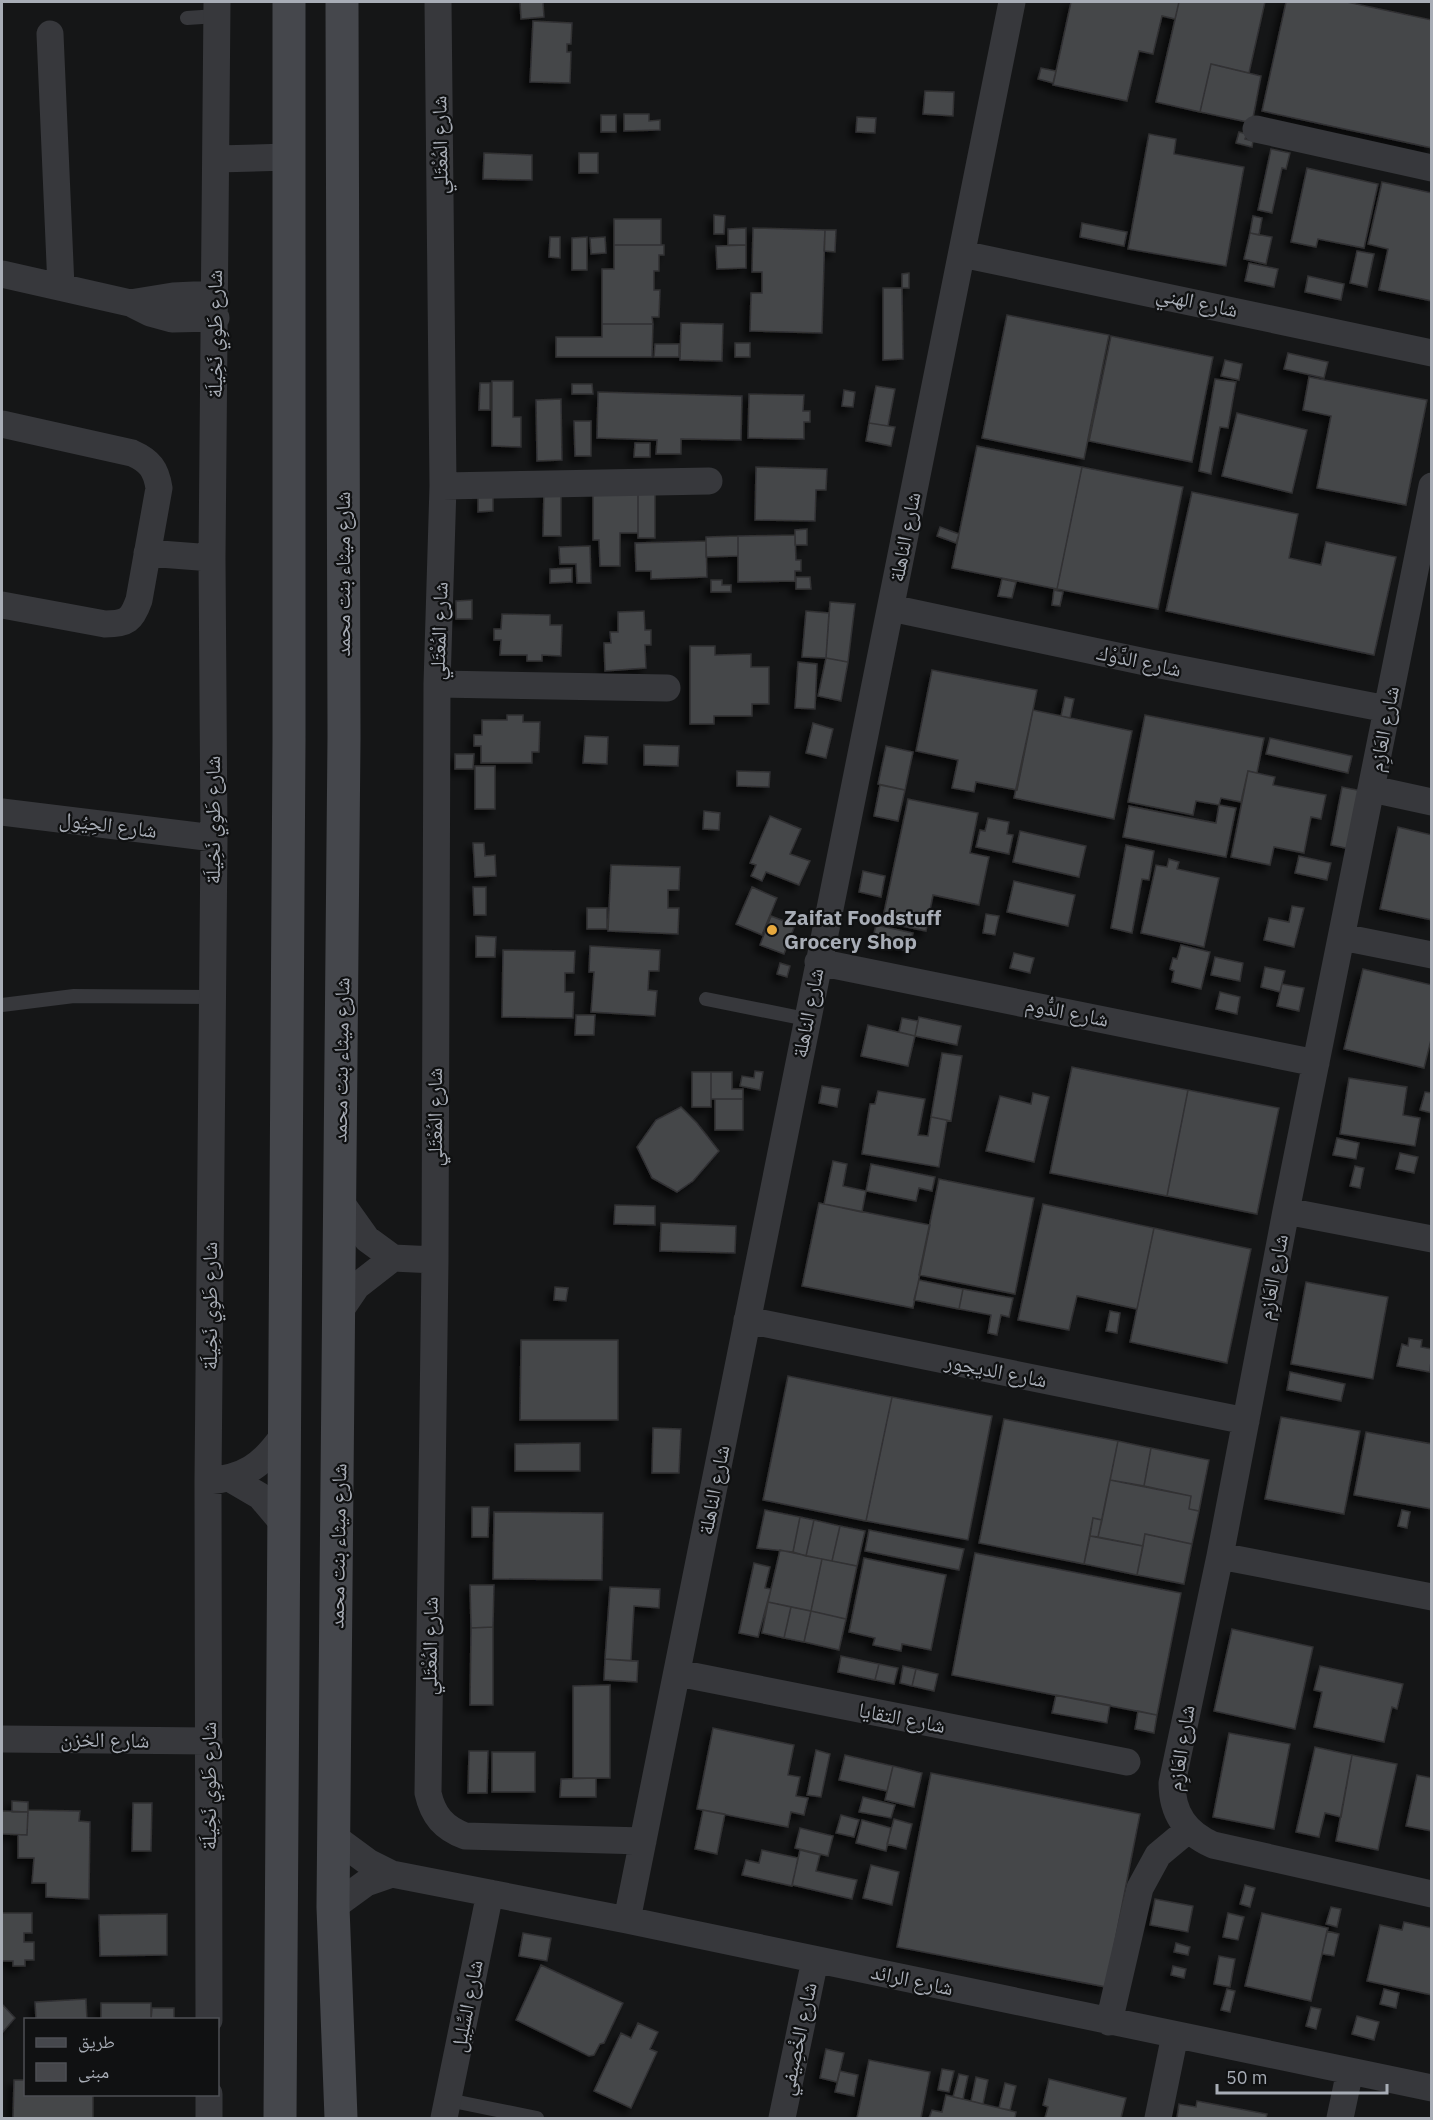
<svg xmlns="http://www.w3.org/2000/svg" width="1433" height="2120" font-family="'IBM Plex Sans','Noto Naskh Arabic',sans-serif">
<defs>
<filter id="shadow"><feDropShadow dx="-5.5" dy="5.5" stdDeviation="3" flood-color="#0009"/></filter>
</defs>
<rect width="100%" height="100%" fill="#151617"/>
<path fill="#45464a" stroke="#303033" stroke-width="1.5" filter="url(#shadow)" d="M520 2H543L544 17 521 19Z
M1071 2H1179L1175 19 1162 16 1153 54 1139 51 1127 101 1053 85Z
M1179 2H1265L1249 73 1211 64 1200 112 1156 102Z
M1286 2H1347L1432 20V148L1262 111Z
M533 21 572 23 571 44H567V52H571L570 83 530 82Z
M1211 64 1261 76 1252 123 1200 112Z
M1041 68 1056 71 1053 83 1038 79Z
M925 91 954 92 953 116 923 114Z
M624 114H649V121L660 120V130L624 131Z
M601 115H616V132H601Z
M857 117 876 118 875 133 856 132Z
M1239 132 1247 134 1245 139 1253 141 1252 147 1236 143Z
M1149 134 1176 139 1174 154 1244 167 1226 266 1128 249Z
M1271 149 1290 153 1286 169 1282 168 1272 213 1258 210Z
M484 153 532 155V180L483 179Z
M579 153H598V173H579Z
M1307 168 1378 184 1364 248 1318 239 1316 247 1291 242Z
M1382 182 1432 193V301L1379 290 1388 249 1368 244Z
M714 215 725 216 724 234H714Z
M1253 216 1262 218 1259 235 1250 233Z
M614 219H661V245H614Z
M1082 223 1127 232 1124 246 1080 237Z
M746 228V245H728V229Z
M753 228 825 230 822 333 750 331 751 293H762V272H752Z
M825 230H836L835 252 824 251Z
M1250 233 1272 237 1266 264 1244 259Z
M550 237H560V258L549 257Z
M587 237V270H572V238Z
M605 237 606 253 591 254 590 238Z
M614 245H664V255H659V271H654V290H660L659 317H652L653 324H602V269H614Z
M746 245V268L717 269 716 246Z
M1357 251 1374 254 1367 287 1350 283Z
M1249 263 1278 269 1274 287 1245 281Z
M909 273V288H902V274Z
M1308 276 1344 284 1341 300 1305 292Z
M883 288H902L903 359 883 360Z
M1007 315 1109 335 1084 459 982 438Z
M681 323 723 324 722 361 680 360Z
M602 324H653L652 357H556V337H602Z
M1111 336 1213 357 1192 462 1089 441Z
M735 343H750V357H735Z
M655 344H679V357H654Z
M1288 353 1328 362 1324 378 1284 369Z
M1225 360 1242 364 1239 380 1221 376Z
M1309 377 1427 400 1406 505 1317 488 1331 416 1303 410Z
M1215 379 1236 382 1228 428 1220 427 1211 474 1199 471Z
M492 381H513V417H521V447L492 446Z
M480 383H490V410H479Z
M572 384H592L593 394H572Z
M876 386 895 389 888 426 869 423Z
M844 390 855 392 853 407 842 406Z
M598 392 742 396 741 440 681 439V454H656L657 440 597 438Z
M749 394 804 395 803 411H810V422H804V439L748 438Z
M561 399 562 460 537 461 536 400Z
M1237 413 1307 430 1292 493 1222 476Z
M574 421H591V456H575Z
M869 423 895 427 891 446 866 441Z
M635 443H650V457H634Z
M977 446 1082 467 1057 589 952 568Z
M756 467 827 469 826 490H816L815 521 755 520Z
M1082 467 1183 487 1158 609 1057 589Z
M544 487H561V536H543Z
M593 490H638V533H620V566H600L599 540H593Z
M638 490H655V538H638Z
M1192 492 1298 514 1289 558 1321 565 1326 542 1396 557 1374 655 1166 611Z
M493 495V511L478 512V496Z
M940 527 959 534 956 543 937 536Z
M807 529V545H795V530Z
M795 535 796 560H801V571H795V581L738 582V536Z
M738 536V556L706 557V537Z
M706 541 707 577 651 579V571H636L635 543Z
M590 546 591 583H577L576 564H560L559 547Z
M572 568V582L550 583V569Z
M796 577H810L811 589H796Z
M1002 579 1016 582 1012 598 998 596Z
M711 580H722V585H731V592H711Z
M1054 590 1063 592 1060 606 1052 605Z
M472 600V619H456V601Z
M830 602 855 604 848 662 826 658Z
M644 611 645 630H651V645H645L646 668 605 671 604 643H611L610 632H618V612Z
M806 611 829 613 826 658 802 657Z
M502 614 550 615V625H562L561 656 542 655V661H527V655H500L501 640H494V629H501Z
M690 646H715V655L751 654V667H769V704H752V716H714V724H690Z
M826 658 848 662 841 701 818 696Z
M798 662 817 664 815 709 795 708Z
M932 670 1037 690 1017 790 976 782 974 792 952 788 958 760 916 751Z
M1065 697 1074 699 1070 718 1061 716Z
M1033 710 1132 731 1114 819 1014 798Z
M507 715H523V722H540L539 752H532V763H481V746H474V735H482V720H507Z
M1145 715 1264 738 1257 773 1248 771 1241 802 1221 798 1219 805 1196 801 1193 815 1128 802Z
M813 723 833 729 826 758 806 753Z
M585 736 608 737 607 764 583 763Z
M1270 738 1352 756 1348 773 1266 754Z
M644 745 679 746 678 766 644 765Z
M886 746 913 752 905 790 878 784Z
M455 754H474L473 769H455Z
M475 766H495V809H475Z
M737 771 770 772 769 787 737 786Z
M1248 771 1275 777 1273 785 1326 795 1321 819 1311 817 1304 853 1274 847 1270 865 1231 857Z
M880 785 905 790 898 821 874 816Z
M1342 787 1362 791 1350 849 1331 845Z
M908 799 978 813 970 853 989 857 979 905 933 895 926 931 882 922Z
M1219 805 1236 808 1226 857 1123 837 1129 806 1216 823Z
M704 811 720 813 719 830 703 829Z
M770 816 801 829 790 854 810 861 799 885 766 872 762 881 751 876 756 865 750 863Z
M988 818 1009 822 1007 834 1013 835 1009 854 976 847 980 830 985 831Z
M1398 827 1432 835V920L1380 909Z
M1020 831 1086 846 1079 877 1013 862Z
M473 843H484L485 856 495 855 496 876 475 877Z
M1126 845 1154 851 1149 880 1142 879 1132 933 1111 928Z
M1299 856 1331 863 1327 880 1295 873Z
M1169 859 1179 862 1177 869 1219 878 1204 947 1141 933 1156 865 1167 867Z
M611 865 680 867 679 890H668V908H679L678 934 608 931Z
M863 871 885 876 881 897 859 892Z
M1014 881 1075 895 1068 926 1007 912Z
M473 887H486V915H474Z
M752 887 777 898 762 935 736 924Z
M1292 906 1304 908 1294 947 1264 940 1269 918 1289 922Z
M587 908H607V929H587Z
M986 914 999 916 995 935 983 933Z
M771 916 795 925 784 954 760 945Z
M876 925 913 933 908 951 872 942Z
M476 936 496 937 495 957H476Z
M1181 945 1210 952 1201 989 1172 982 1174 971 1170 969 1173 958 1177 959Z
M590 946 660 950 659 971H649L648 990 657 991 655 1016 591 1012 594 972H589Z
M503 950 575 951 574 973H565V992H574L573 1018 502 1017Z
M1014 953 1034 958 1030 973 1010 968Z
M1215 957 1243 963 1240 981 1211 975Z
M780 963 790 966 787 977 777 974Z
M1265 967 1285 971 1280 992 1261 987Z
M1363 969 1432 985V1036L1424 1068 1344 1049Z
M1282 984 1304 988 1299 1011 1277 1006Z
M1220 992 1240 997 1237 1014 1216 1009Z
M576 1015H595L594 1035H575Z
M919 1017 961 1026 957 1045 915 1036Z
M902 1018 918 1021 915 1036 899 1032Z
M868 1025 915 1036 908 1066 861 1056Z
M942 1053 962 1056 951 1121 931 1117Z
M1072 1067 1188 1090 1167 1196 1050 1173Z
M755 1071 763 1072 760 1090 740 1086 742 1076 754 1078Z
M692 1072H711V1107H692Z
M711 1072H732V1089H743V1099H711Z
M1349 1078 1407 1087 1403 1115 1420 1118 1415 1146 1340 1134Z
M822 1086 840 1089 837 1107 819 1103Z
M1188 1090 1279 1108 1257 1214 1167 1196Z
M878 1091 925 1099 918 1135 928 1136 931 1117 947 1120 939 1167 862 1154 870 1104H875Z
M1425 1092 1432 1093V1113L1420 1110Z
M1033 1093 1049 1097 1034 1162 986 1151 1000 1096 1031 1104Z
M715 1099H743V1130H715Z
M681 1107 697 1123 719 1151 693 1181 677 1192 652 1178 637 1147 656 1120Z
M1337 1138 1359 1143 1356 1159 1333 1155Z
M1400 1153 1418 1157 1414 1173 1396 1169Z
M833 1161 847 1164 843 1186 866 1191 862 1212 824 1204Z
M871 1164 935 1177 932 1191 919 1188 916 1201 866 1191Z
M1355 1166 1364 1168 1360 1188 1350 1186Z
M939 1179 1034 1198 1015 1294 919 1275Z
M819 1203 930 1225 913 1308 802 1286Z
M1043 1204 1154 1228 1137 1309 1077 1296 1069 1330 1018 1320Z
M615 1205 655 1206V1225L614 1224Z
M661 1223 736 1226 735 1253 660 1251Z
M1154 1228 1251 1249 1227 1363 1130 1342Z
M919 1280 963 1289 959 1309 914 1300Z
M1306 1282 1388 1297 1373 1379 1291 1364Z
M555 1287 568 1288 566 1301 554 1300Z
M963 1289 1013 1298 1009 1317 1001 1315 997 1335 988 1333 991 1315 959 1309Z
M1110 1311 1120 1313 1117 1333 1106 1331Z
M1409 1338 1422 1340 1421 1347 1432 1349 1430 1372 1397 1366 1402 1344 1408 1346Z
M521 1340H618V1420H520Z
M1290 1372 1345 1384 1341 1401 1287 1390Z
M788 1376 892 1397 866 1521 763 1500Z
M892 1397 992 1416 968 1540 866 1521Z
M1281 1417 1360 1431 1344 1514 1265 1499Z
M1004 1419 1118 1441 1102 1520 1093 1518 1084 1564 979 1543Z
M653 1428 681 1429 679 1473H652Z
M1366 1432 1432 1444V1509L1354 1495Z
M1118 1441 1151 1448 1144 1486 1110 1480Z
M580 1443V1471H515V1444Z
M1151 1448 1209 1460 1199 1511 1189 1509 1191 1496 1144 1486Z
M1110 1480 1191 1496 1189 1509 1199 1511 1192 1544 1145 1534 1143 1546 1098 1537Z
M472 1507H489L488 1537H472Z
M765 1510 800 1517 793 1552 757 1548Z
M1402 1510 1410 1512 1407 1528 1398 1526Z
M494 1512 603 1513 602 1580 493 1579Z
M800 1517 814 1520 806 1556 793 1552Z
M1093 1518 1102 1520 1098 1537 1090 1536Z
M814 1520 840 1526 832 1561 806 1556Z
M840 1526 865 1531 857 1566 832 1561Z
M869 1530 964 1549 959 1570 865 1551Z
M1145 1534 1192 1544 1184 1584 1137 1575Z
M1090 1536 1143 1546 1137 1575 1084 1564Z
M780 1550 822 1559 811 1611 768 1602Z
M975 1553 1181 1593 1157 1715 952 1675Z
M864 1558 946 1575 931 1650 902 1644 901 1651 873 1645 875 1638 849 1632Z
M822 1559 857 1566 846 1619 811 1611Z
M754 1563 770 1567 765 1588 771 1589 758 1637 739 1633Z
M470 1585H494L493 1627 471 1628Z
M610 1587 660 1589 659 1608 634 1606 631 1661 605 1659Z
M768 1602 791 1607 784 1638 762 1633Z
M791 1607 811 1611 804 1642 784 1638Z
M811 1611 846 1619 839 1650 804 1642Z
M493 1627V1705H470L471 1628Z
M1232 1629 1313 1647 1295 1729 1214 1711Z
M841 1656 879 1664 875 1680 838 1672Z
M605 1659 638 1661 637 1682 604 1680Z
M879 1664 898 1668 894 1684 875 1680Z
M903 1666 916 1669 912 1686 900 1683Z
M1320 1666 1403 1684 1397 1709 1392 1707 1384 1742 1314 1727 1322 1692 1314 1690Z
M916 1669 938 1674 934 1691 912 1686Z
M610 1685V1778H573V1686Z
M1056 1695 1110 1705 1107 1723 1052 1713Z
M1138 1711 1157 1715 1154 1733 1135 1729Z
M713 1728 794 1745 788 1775 800 1777 796 1796 808 1798 804 1815 791 1812 788 1827 697 1809Z
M1229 1733 1290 1744 1274 1829 1213 1817Z
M1315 1747 1352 1755 1341 1817 1325 1813 1319 1837 1296 1832Z
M816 1750 830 1754 821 1797 807 1795Z
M469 1751H488L487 1793H468Z
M492 1752H535V1792H492Z
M845 1755 893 1766 887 1791 839 1780Z
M1352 1755 1397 1764 1378 1850 1336 1841Z
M893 1766 922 1773 914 1807 885 1800Z
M931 1773 1140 1814 1106 1987 897 1947Z
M1417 1775 1432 1778V1831L1406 1826Z
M596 1778V1797H560L561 1779Z
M863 1797 895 1805 891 1818 859 1812Z
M12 1801 28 1802V1812H12Z
M133 1803H152L151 1851H132Z
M28 1810 80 1811 79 1821 90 1822 89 1899 46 1897V1883H32L34 1858H18V1835H27Z
M703 1810 725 1814 717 1854 695 1849Z
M2 1811 28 1812 27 1835 2 1834Z
M841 1815 859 1820 854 1837 836 1833Z
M894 1819 912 1824 906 1849 887 1844Z
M862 1820 891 1828 886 1851 856 1843Z
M800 1828 833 1836 828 1856 795 1848Z
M762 1850 798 1858 792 1886 742 1875 746 1860 759 1863Z
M800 1850 820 1855 816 1871 857 1880 852 1899 792 1885Z
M871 1865 899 1872 892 1905 863 1898Z
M1245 1885 1255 1888 1250 1907 1240 1904Z
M1155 1899 1193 1906 1188 1932 1150 1925Z
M1331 1907 1341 1909 1337 1927 1326 1924Z
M2 1913H32V1933H24V1942H34V1960H25V1966H13V1961H2Z
M1228 1913 1244 1917 1238 1940 1223 1937Z
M1262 1913 1328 1928 1311 2001 1245 1986Z
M167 1914V1955L100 1956 99 1915Z
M1404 1922 1432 1928V1995L1367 1981 1380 1925 1402 1930Z
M1327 1931 1339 1934 1334 1956 1322 1954Z
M523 1933 551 1938 547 1961 519 1956Z
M1176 1943 1190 1947 1188 1955 1174 1952Z
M1219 1956 1235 1959 1230 1987 1214 1984Z
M541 1965 623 2003 604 2043 600 2044 594 2055 589 2056 516 2020Z
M1173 1966 1186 1969 1184 1978 1171 1975Z
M1227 1989 1235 1991 1230 2012 1221 2010Z
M1384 1989 1399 1993 1396 2008 1380 2004Z
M86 1999 87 2020H36L35 2002Z
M101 2003H151V2020H101Z
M2 2004 15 2018 2 2033Z
M1311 2007 1321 2009 1316 2029 1306 2026Z
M152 2008H174V2020H151Z
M1357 2016 1379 2022 1374 2040 1352 2034Z
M638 2023 658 2032 650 2049 657 2052 631 2108 594 2091 621 2033 631 2038Z
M826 2049 844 2053 837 2082 820 2078Z
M869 2060 930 2072 921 2118H857Z
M942 2069 954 2071 949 2092 938 2090Z
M840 2071 858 2075 854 2096 835 2092Z
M959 2074 968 2076 963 2099 953 2097Z
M976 2077 988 2080 983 2104 971 2101Z
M1049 2079 1126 2098 1121 2118H1045L1048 2107 1043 2105Z
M14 2080H26V2094L93 2095V2118H13Z
M1005 2083 1016 2086 1010 2110 999 2108Z
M946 2095 1016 2112 1015 2118H929L932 2110 942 2112Z
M1197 2101 1267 2114 1266 2118H1177L1179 2104 1196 2107Z"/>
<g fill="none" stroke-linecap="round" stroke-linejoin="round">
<path stroke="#37383c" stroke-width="14" d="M187 18 217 16
M706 999 806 1019
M2 1005 74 996 212 997
M448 2100 537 2118"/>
<path stroke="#37383c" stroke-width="27" d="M438 2 443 486 437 684 435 1260 428 1793C433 1816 444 1828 465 1836L643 1841
M50 34 61 287
M1256 129 1432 168
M217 159 289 157
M962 254 1432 353
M2 274 130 303 150 313 172 319 216 318
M130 303 173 296 215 294
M2 424 132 453C150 461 156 469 159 488L139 600C132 620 127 624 105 624L2 605
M443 486 709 481
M1432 486 1286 1211 1220 1556 1172 1783C1172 1814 1186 1833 1213 1845L1432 1894
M147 553 212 558
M891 608 1150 663 1387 709
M437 684 667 688
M1372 789 1432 802
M2 812 214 838
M1342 937 1432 955
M818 962 1316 1063
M340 1201 367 1239 393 1258 435 1260
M1286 1211 1432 1239
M340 1311 357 1286 393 1258
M747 1320 1246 1421
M231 1479 260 1496 282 1522
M208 1481C244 1478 262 1466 283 1436
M1220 1556 1432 1597
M678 1673 1127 1762
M2 1739 209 1741
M334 1837 368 1862 392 1874 627 1920 1432 2088
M333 1907 366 1883 392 1874
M627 1920 1012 2
M209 2020 208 1481 214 838 212 558 217 2
M1109 2022 1140 1888 1158 1855 1188 1830
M209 2118V2094
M444 2118 490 1893
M782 2118 815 1960
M1158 2118 1175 2035
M1340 2118 1350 2071"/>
<path stroke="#45474c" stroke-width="33" d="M280 2118 289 741V2
M341 2118 333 1907 344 737 342 2"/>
</g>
<circle fill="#e7a93e" stroke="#101112" stroke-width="2" cx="772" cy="930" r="6"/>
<g text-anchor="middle" stroke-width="4.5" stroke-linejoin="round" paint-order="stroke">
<g font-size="21" fill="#a8adb6" stroke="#101112">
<text transform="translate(440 145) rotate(-91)" y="7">شارع المُعْتَلي</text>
<text transform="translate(1197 302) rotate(12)" y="7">شارع الهني</text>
<text transform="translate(215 334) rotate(-90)" y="7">شارع طَوِي نَخِيلَة</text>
<text transform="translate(905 537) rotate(-79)" y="7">شارع الناهلة</text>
<text transform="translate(343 574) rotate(-90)" y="7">شارع ميثاء بنت محمد</text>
<text transform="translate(439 631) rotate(-88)" y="7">شارع المُعْتَلي</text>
<text transform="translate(1139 661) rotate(12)" y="7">شارع الدَّوْك</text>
<text transform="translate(1384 729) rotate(-79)" y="7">شارع العَازِم</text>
<text transform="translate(213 820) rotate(-90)" y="7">شارع طَوِي نَخِيلَة</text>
<text transform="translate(108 825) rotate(7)" y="7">شارع الحِيُول</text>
<text transform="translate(1067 1012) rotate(11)" y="7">شارع الدُّوم</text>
<text transform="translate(808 1013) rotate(-79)" y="7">شارع الناهلة</text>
<text transform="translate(341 1060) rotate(-89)" y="7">شارع ميثاء بنت محمد</text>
<text transform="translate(435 1117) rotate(-90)" y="7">شارع المُعْتَلي</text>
<text transform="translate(1273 1277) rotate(-79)" y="7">شارع العَازِم</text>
<text transform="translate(210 1306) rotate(-90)" y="7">شارع طَوِي نَخِيلَة</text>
<text transform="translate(996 1371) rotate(11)" y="7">شارع الديجور</text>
<text transform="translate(714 1490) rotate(-79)" y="7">شارع الناهلة</text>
<text transform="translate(338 1546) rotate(-89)" y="7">شارع ميثاء بنت محمد</text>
<text transform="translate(430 1646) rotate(-89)" y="7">شارع المُعْتَلي</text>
<text transform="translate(902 1718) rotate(11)" y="7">شارع التقايا</text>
<text transform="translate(105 1740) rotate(1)" y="7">شارع الخزن</text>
<text transform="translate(1181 1748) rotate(-81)" y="7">شارع العَازِم</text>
<text transform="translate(209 1786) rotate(-90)" y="7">شارع طَوِي نَخِيلَة</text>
<text transform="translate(912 1980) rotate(12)" y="7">شارع الرائد</text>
<text transform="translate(467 2006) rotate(-79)" y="7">شارع السِّلِيل</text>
<text transform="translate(798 2039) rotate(-78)" y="7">شارع الخْصِيفي</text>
</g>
<g font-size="21" font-weight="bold" fill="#a8adb6" stroke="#101112" text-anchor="start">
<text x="784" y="925">Zaifat Foodstuff<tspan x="784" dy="24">Grocery Shop</tspan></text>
</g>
</g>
<rect width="1433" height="2120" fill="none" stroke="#a8adb6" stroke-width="6"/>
<rect x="24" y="2018" width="195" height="78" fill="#101112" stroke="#4d4f54" stroke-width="1.5"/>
<rect x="36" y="2038" width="30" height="9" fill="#45474c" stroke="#4d4f54" stroke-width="1.5"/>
<text x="78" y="2048" font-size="18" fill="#a8adb6">طريق</text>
<rect x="36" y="2063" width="30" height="18" fill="#45464a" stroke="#4d4f54" stroke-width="1.5"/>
<text x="78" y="2078" font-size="18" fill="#a8adb6">مبنى</text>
<path d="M1217 2084v9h170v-9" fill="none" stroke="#a8adb6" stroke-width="3"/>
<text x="1226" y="2084" font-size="18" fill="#a8adb6" stroke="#101112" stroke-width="4.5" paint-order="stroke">50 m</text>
</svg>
